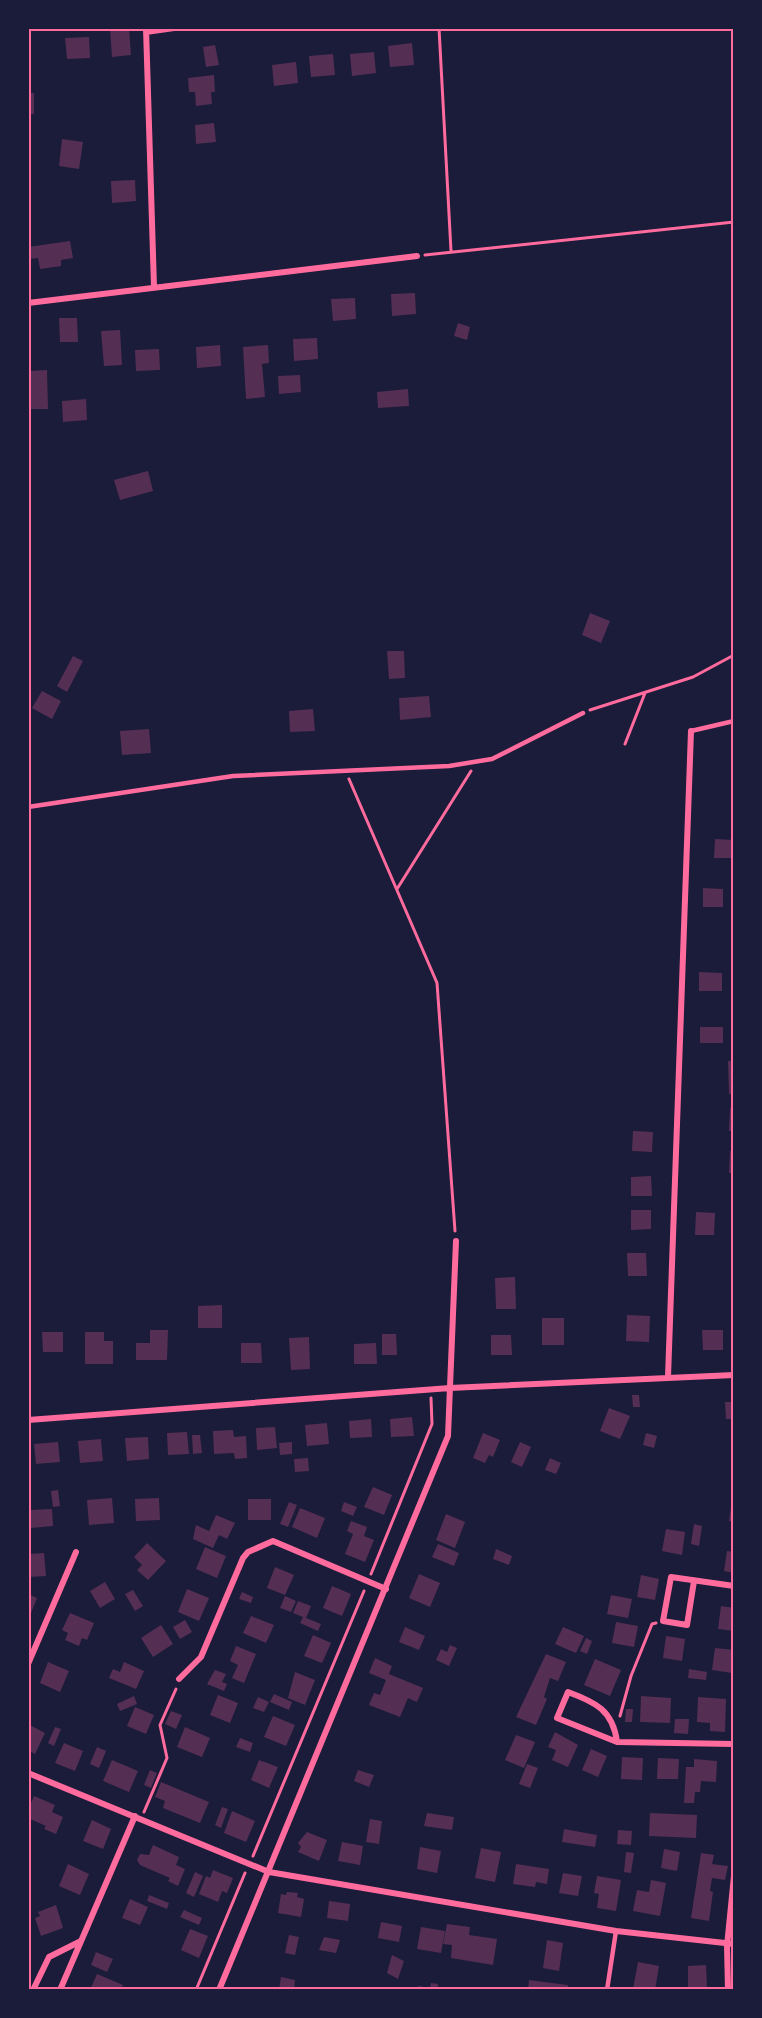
<svg xmlns="http://www.w3.org/2000/svg" width="762" height="2018" font-family="'Source Sans 3',sans-serif">
<rect width="100%" height="100%" fill="#1b1b3a"/>
<path fill="#542f53" d="M129 28 131 55 112 57 110 29Z
M89 37 90 58 67 59 65 38Z
M412 43 414 65 390 67 388 46Z
M215 45 219 65 206 67 203 47Z
M374 52 376 73 352 76 350 54Z
M333 54 335 75 311 77 309 56Z
M296 62 298 83 274 86 272 65Z
M214 75 215 92H211L212 104 196 106 195 92H189L188 78Z
M28 93H34V114H28Z
M214 123 216 142 196 144 195 125Z
M62 139 83 142 79 169 59 166Z
M135 180 136 201 112 203 111 181Z
M70 241 73 258 61 260V266L40 269 38 258 29 259 28 247Z
M415 293 416 314 392 316 391 294Z
M355 298 356 319 333 321 331 299Z
M59 318H77L78 342H60Z
M458 323 470 327 467 340 454 336Z
M120 330 122 365 104 366 101 331Z
M317 338 318 359 294 361 293 339Z
M220 345 221 366 197 368 196 347Z
M268 345 269 363 262 364 265 397 246 399 243 347Z
M159 349 160 370 136 371 135 350Z
M47 370 48 409H28L30 371Z
M300 375 301 392 279 394 278 376Z
M408 389 409 406 378 408 377 392Z
M86 399 87 420 63 422 62 401Z
M148 471 153 491 120 500 114 480Z
M590 613 610 621 601 643 582 635Z
M387 651H404L405 678 389 679Z
M73 656 83 661 67 692 57 686Z
M42 691 61 701 52 719 32 708Z
M429 696 431 717 400 720 399 698Z
M313 709 315 731 290 732 289 711Z
M149 729 151 753 122 755 120 731Z
M715 839 734 840V858H714Z
M703 888 723 889V907H703Z
M699 972 722 973V991H699Z
M700 1027H723V1043H700Z
M728 1061H734V1094H729Z
M730 1108 734 1109V1131H729Z
M633 1131 653 1132 652 1152 632 1151Z
M730 1151H734V1173H729Z
M651 1176 652 1196H631V1177Z
M631 1210H651V1229L631 1230Z
M696 1212 715 1213 714 1235H695Z
M627 1253H646L647 1276H628Z
M515 1277 516 1309H496L495 1278Z
M222 1305V1328H198V1306Z
M627 1315 650 1316 649 1342 626 1341Z
M542 1318H564V1345H542Z
M150 1330H168L167 1360H136V1343H150Z
M702 1330H723V1350H703Z
M42 1332H63V1352H43Z
M85 1332H104V1341H113V1364H85Z
M382 1334H396L397 1355H382Z
M491 1335H511L512 1355H491Z
M309 1337 310 1369 291 1370 289 1338Z
M241 1343H261L262 1363H241Z
M376 1343 377 1364H354V1344Z
M632 1395H639L640 1407H633Z
M725 1402H734V1419H726Z
M609 1408 630 1416 620 1439 600 1431Z
M412 1417 414 1436 391 1437 390 1419Z
M371 1419 372 1437 350 1438 349 1421Z
M327 1423 329 1444 307 1446 305 1425Z
M275 1427 277 1448 257 1450 256 1428Z
M233 1430 234 1437 246 1436 247 1458 235 1459 234 1453 214 1454 213 1431Z
M187 1432 189 1454 168 1455 167 1433Z
M483 1433 500 1440 493 1457 489 1455 485 1463 473 1458Z
M646 1433 657 1436 654 1448 643 1445Z
M192 1435H200L202 1453 193 1454Z
M148 1437 149 1459 127 1461 125 1438Z
M101 1439 103 1461 80 1463 78 1441Z
M58 1442 60 1462 36 1464 34 1444Z
M292 1442V1454L280 1455 279 1443Z
M520 1442 531 1447 522 1467 511 1462Z
M308 1458 309 1471 295 1472 294 1459Z
M550 1458 561 1463 556 1474 545 1470Z
M373 1487 392 1495 384 1515 364 1507Z
M58 1490 60 1506 53 1507 51 1491Z
M112 1498 114 1523 89 1525 87 1500Z
M159 1498 160 1520 136 1521 135 1499Z
M248 1499H271V1520H248Z
M732 1500H734V1522L729 1521Z
M289 1502 297 1505 288 1527 280 1524Z
M344 1502 357 1507 353 1516 341 1511Z
M300 1508 325 1518 317 1538 292 1527Z
M52 1509 53 1526 31 1528 30 1510Z
M446 1514 465 1522 455 1548 436 1540Z
M216 1515 235 1523 227 1539 219 1535 213 1548 193 1539 196 1525 209 1531Z
M351 1521 367 1527 364 1536 374 1540 365 1562 345 1554 353 1534 347 1531Z
M694 1524 702 1526 699 1546 691 1544Z
M666 1529 685 1532 682 1555 662 1551Z
M147 1543 166 1561 148 1580 137 1570 142 1565 134 1557Z
M438 1544 459 1553 454 1566 432 1557Z
M205 1547 226 1556 217 1578 196 1569Z
M496 1549 512 1556 509 1565 493 1559Z
M727 1551 734 1552V1573L724 1571Z
M44 1553 46 1576 28 1577V1554Z
M275 1567 294 1575 285 1595 267 1588Z
M419 1574 440 1583 430 1607 409 1598Z
M641 1575 659 1579 655 1600 637 1597Z
M105 1582 115 1599 100 1608 90 1591Z
M332 1586 351 1594 342 1616 323 1608Z
M187 1589 209 1598 199 1621 178 1612Z
M133 1590 143 1606 135 1611 125 1594Z
M242 1592 253 1597 251 1603 239 1599Z
M28 1594 37 1598 29 1618H28Z
M611 1595 632 1599 628 1618 607 1614Z
M285 1596 296 1601 291 1612 280 1608Z
M298 1601 311 1606 306 1618 321 1624 318 1631 300 1623 303 1617 293 1613Z
M721 1606 734 1608V1631L718 1629Z
M70 1613 94 1623 87 1640 82 1638 79 1646 65 1640 68 1633 62 1630Z
M251 1616 274 1625 266 1643 243 1633Z
M185 1620 192 1632 180 1639 173 1627Z
M616 1622 638 1626 634 1647 612 1643Z
M161 1625 173 1644 153 1657 141 1638Z
M405 1627 425 1636 419 1650 399 1642Z
M563 1627 584 1636 576 1653 555 1644Z
M313 1635 331 1643 322 1663 304 1656Z
M666 1636 685 1639 682 1661 663 1658Z
M586 1638 592 1641 587 1654 580 1651Z
M450 1645 457 1648 449 1666 436 1660 441 1649 447 1652Z
M236 1646 256 1654 244 1683 232 1678 238 1665 230 1661Z
M715 1648 734 1650 732 1673 712 1670Z
M546 1654 566 1662 558 1681 550 1678 544 1697 547 1699 536 1725 516 1717Z
M375 1658 392 1666 389 1674 423 1688 417 1702 408 1698 400 1717 369 1705 374 1693 380 1695 386 1680 369 1673Z
M595 1659 621 1670 610 1696 584 1685Z
M48 1662 69 1671 60 1692 40 1683Z
M124 1662 144 1671 136 1689 109 1678 113 1669 120 1672Z
M689 1669 707 1672 706 1680 688 1678Z
M215 1670 226 1674 222 1682 227 1684 224 1691 207 1684Z
M295 1672 315 1680 305 1705 288 1698Z
M274 1694 292 1702 289 1710 270 1702Z
M218 1695 238 1703 230 1723 210 1715Z
M134 1696 137 1704 120 1711 117 1704Z
M641 1696 671 1698 670 1723 640 1722Z
M258 1697 269 1702 264 1712 253 1708Z
M698 1697 726 1699 725 1732 710 1731V1723L697 1722Z
M135 1707 154 1715 146 1734 127 1726Z
M626 1709H633L632 1722H625Z
M171 1711 182 1715 176 1729 165 1724Z
M273 1716 295 1725 286 1746 264 1737Z
M675 1719H689L688 1734 674 1733Z
M28 1724 45 1733 35 1754 28 1750Z
M55 1727 61 1729 54 1746 48 1743Z
M185 1727 210 1738 202 1757 177 1747Z
M555 1732 578 1745 568 1767 552 1760 556 1750 548 1747Z
M516 1735 535 1742 524 1768 505 1760Z
M240 1738 253 1743 250 1752 236 1747Z
M64 1743 83 1751 75 1771 55 1763Z
M97 1747 106 1751 99 1768 90 1764Z
M591 1749 607 1756 598 1777 582 1770Z
M622 1757 643 1758 642 1780 621 1779Z
M658 1758 679 1759 678 1779H657Z
M694 1759 717 1761 716 1782 701 1781 700 1792H695L694 1803H684L686 1767H694Z
M112 1760 138 1771 129 1792 103 1781Z
M259 1760 278 1767 269 1788 251 1780Z
M527 1764 538 1768 530 1788 519 1784Z
M150 1770 157 1773 151 1788 144 1785Z
M358 1770 374 1775 369 1787 354 1781Z
M161 1782 209 1802 200 1823 163 1808 165 1801 155 1797Z
M34 1796 55 1805 52 1812 63 1817 56 1834 44 1829 46 1826 28 1818V1810Z
M222 1807 228 1809 221 1828 215 1825Z
M232 1811 255 1821 246 1842 224 1833Z
M427 1813 454 1817 452 1830 424 1826Z
M650 1813 697 1815 696 1838 649 1836Z
M370 1819 382 1821 379 1844 366 1842Z
M92 1820 111 1829 103 1849 83 1841Z
M564 1829 597 1835 595 1847 562 1842Z
M618 1830 632 1831 631 1845 617 1844Z
M307 1832 327 1840 319 1861 298 1852 301 1847 298 1843Z
M342 1842 363 1846 360 1865 338 1861Z
M153 1845 179 1857 176 1865 185 1869 178 1886 168 1881 170 1878 140 1865 137 1860 140 1854 149 1855Z
M420 1847 441 1851 437 1873 417 1869Z
M481 1848 501 1852 495 1882 475 1878Z
M664 1849 680 1852 677 1871 661 1868Z
M626 1852 634 1853 631 1873 624 1872Z
M701 1853 714 1855 712 1864 728 1866 725 1880 712 1878 710 1891 713 1892 709 1921 691 1918Z
M68 1864 89 1874 80 1895 59 1886Z
M516 1864 549 1869 547 1884 536 1882 535 1887 513 1884Z
M213 1870 233 1878 227 1893 222 1891 218 1902 199 1894 206 1876 210 1878Z
M195 1872 203 1876 194 1897 186 1893Z
M563 1873 582 1876 578 1896 559 1893Z
M597 1876 621 1880 616 1911 597 1908 599 1894 594 1893Z
M651 1880 666 1883 660 1916 633 1911 637 1890 649 1892Z
M287 1892 298 1893 297 1897 304 1899 301 1917 278 1913 281 1894 286 1895Z
M149 1895 169 1903 167 1909 147 1901Z
M130 1899 148 1907 140 1925 122 1918Z
M329 1901 350 1904 348 1921 327 1918Z
M56 1905 63 1928 41 1936 35 1918 40 1916 38 1912Z
M184 1910 202 1918 199 1925 180 1917Z
M381 1922 402 1926 399 1942 378 1938Z
M447 1924 470 1927 469 1935 497 1939 493 1965 451 1958 452 1945 443 1944Z
M421 1927 445 1931 441 1953 417 1949Z
M190 1929 208 1936 199 1958 181 1950Z
M289 1935 299 1937 295 1955 285 1953Z
M324 1937 340 1940 336 1953 319 1950Z
M547 1940 563 1943 559 1971 543 1968Z
M96 1952 113 1959 107 1972 91 1965Z
M392 1955 404 1961 398 1979 387 1973Z
M638 1962 659 1966 655 1990 633 1989Z
M706 1965 707 1989H688V1966Z
M97 1974 123 1985 121 1990H90Z
M281 1977 295 1980 294 1990H279Z
M529 1980 568 1985V1990H528Z
M431 1983 438 1984 437 1990H418V1986L430 1988Z"/>
<g fill="none" stroke-linecap="round" stroke-linejoin="round">
<path stroke="#ff6b9d" stroke-width="3" d="M439 28 451 251
M425 255 734 222
M590 710 693 677 734 655
M625 744 645 693
M349 779 437 983 455 1231
M397 889 471 771
M371 1574 432 1424 431 1398
M620 1716 631 1676 652 1624 656 1623
M144 1812 167 1758 160 1725 176 1689
M253 1856 364 1591
M196 1990 245 1873"/>
<path stroke="#ff6b9d" stroke-width="4.5" d="M691 731 734 721
M28 807 233 776 449 766 492 759 583 713
M607 1990 616 1931"/>
<path stroke="#ff6b9d" stroke-width="6" d="M146 28 154 287
M146 32 174 28
M28 303 417 256
M668 1377 691 731
M28 1420 450 1388 734 1375
M694 1581 687 1625 663 1621 671 1577 734 1586
M28 1664 76 1552
M179 1679 201 1657 243 1558 248 1552 273 1541 386 1589
M617 1742C613 1710 595 1702 568 1692L557 1718 617 1742 734 1744
M28 1773 269 1872 616 1931 734 1944
M33 1990 49 1957 81 1941
M60 1990 135 1816
M219 1990 448 1436 456 1241
M728 1990 727 1946 734 1876"/>
</g>
<rect width="762" height="2018" fill="none" stroke="#1b1b3a" stroke-width="60"/>
<rect x="30" y="30" width="702" height="1958" fill="none" stroke="#ff6b9d" stroke-width="2"/>
</svg>
